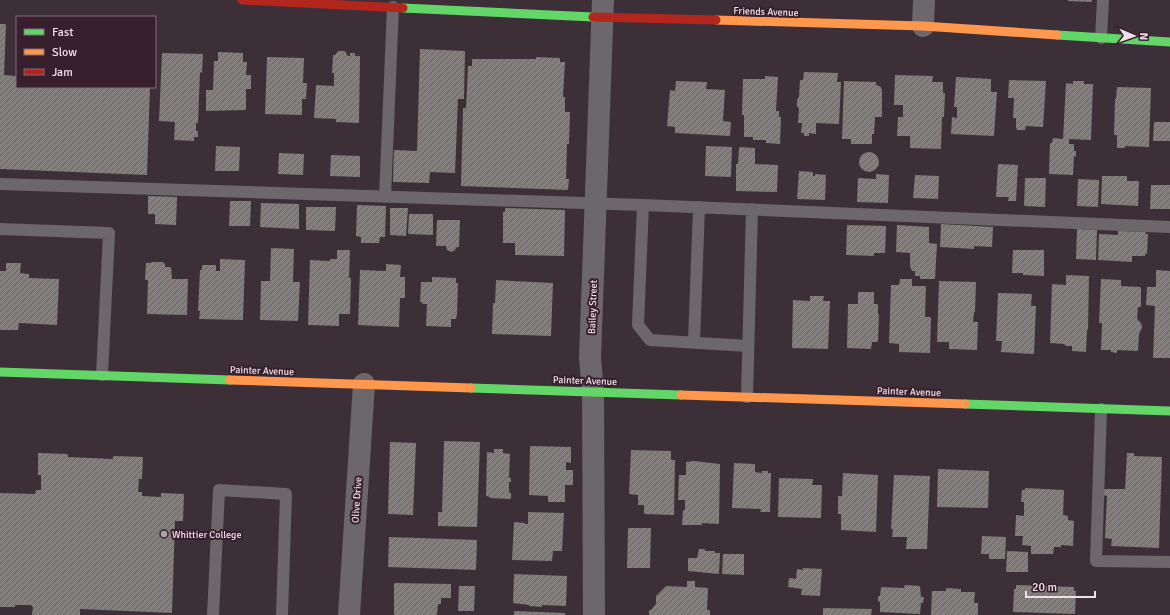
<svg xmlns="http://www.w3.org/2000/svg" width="1170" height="615" font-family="Signika,sans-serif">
<defs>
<pattern id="building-hatch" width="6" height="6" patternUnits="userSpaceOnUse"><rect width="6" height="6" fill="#827f7d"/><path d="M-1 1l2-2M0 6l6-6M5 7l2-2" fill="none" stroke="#6b6767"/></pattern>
</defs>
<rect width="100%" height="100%" fill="#3c2f38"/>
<path fill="url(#building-hatch)" d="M1068 0H1092V2L1068 1Z
M0 24H6L4 75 17 76V87H150L147 175 0 169Z
M420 49 465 51 464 99H458L455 173 430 172 429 183 393 182 394 150 417 151Z
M338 51H345L348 56H350V53H355V56H360L359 123 336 122V119L314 118 316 85 334 86V73H332L333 55H335Z
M218 52 243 53V62H247L246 75H251V89H246V110L206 111V90H213L214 61H218Z
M162 53 203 54 202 73 200 72 198 123H196V131H198V137H194V141L174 140 175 122 159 121Z
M267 57 304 58 303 83H307L306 99H302V115L265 114Z
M536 57 560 58V62H565L563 97H565V112H570L569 144H567L566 179H569L568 190 461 186 463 108H466L468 66H472V59H536Z
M804 72 838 73 837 82H841L839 124 816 123V134L809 133V136H804V133H801L802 123H798L799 109 797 106V100L799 97 800 80H803Z
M895 75 933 76 932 82H943V93H945L944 117H942L941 149 910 148V136H897L898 117H903V105H894Z
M765 76 778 77 776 111H779V117H781L780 144 766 143V140H753V137H744V115H742L743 79H765Z
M956 77 991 79V92H997L994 136 951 134 952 117 957 118V107H954Z
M1009 80 1046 81 1043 127 1026 126 1025 130H1017L1016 127V118H1013L1014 98H1008Z
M676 81 707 82 706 89 725 90 723 121 731 122 730 136 675 133V127L667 126 670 90 675 91Z
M844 81 876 82V85L880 86 882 90V117H875L874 134H872V144H851V139H842Z
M1073 81H1084V84H1093L1091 140 1069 139V144H1074V151H1076V157L1074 156 1073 175 1049 174 1050 143H1052L1053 138 1063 139 1066 83 1073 84Z
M1117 87 1151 88 1149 147 1125 146V148H1117V135H1114L1115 99H1116Z
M1154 122H1170V141H1153Z
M216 146 240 147 239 171H215Z
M706 146 732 147 731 177 705 176Z
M739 147 755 148V164L778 165 777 192 736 191V164H738Z
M859 162a10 10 0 1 1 20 0a10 10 0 1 1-20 0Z
M279 153 304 154 303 175 278 174Z
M331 155 360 156V177L330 176Z
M998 164 1018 165 1016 201H1008L1009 197H996Z
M799 171 813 172V176H815V174L826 175 825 200 797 199Z
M876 174 889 175 888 203 857 202 858 178 876 179Z
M915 175 939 176 938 199 913 198Z
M1102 176H1127V181H1139L1138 206 1101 204Z
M1025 178H1046L1045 207 1024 206Z
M1078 179 1099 180 1098 207 1077 206Z
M1151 185H1170V209H1150Z
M148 196 177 197 176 225 155 224V214H148Z
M230 201H251L250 226H229Z
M261 203 299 204V229L260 227Z
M357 205 386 206 385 237H380L379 243H361V237L356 236Z
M306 207H336L335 231 306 230Z
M390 208H408L406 236 390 235Z
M505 208 565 210 564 256 515 255V243H503V212H505Z
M409 214H433V235L408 234Z
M437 220H460L459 247H457L454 251 451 252 447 250 446 246H436Z
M941 224 993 227 992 247 974 246V249L940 247Z
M847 225 886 226 885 253H874V256L846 255Z
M897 225 929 227V243L937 244 935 279H920V276H915V271H912L910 266V253L896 252Z
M1077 229 1097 230 1096 260 1076 259Z
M1118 231 1146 232 1145 234H1148L1147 254H1145V256H1132V262L1098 260 1099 234 1118 235Z
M271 248 294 249 293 282H300L298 321 260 320 261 281H270Z
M337 250H350L349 278H351L350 314H339V326L308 325 310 260 330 261V259H337Z
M1013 250H1044V276L1023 275V273H1012Z
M220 259 245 260 243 320 199 319 200 311H198L200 270H202V265H216V271H220Z
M151 262H163L165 264V267H171L172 279H188L187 315 147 314 148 280H145L146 263H151Z
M6 263H21L20 273 29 274V278L59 279 57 325 19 323 18 330H0V271H6Z
M386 264 401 265 400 277H405V298H400L399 327 358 325 360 270 386 271Z
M1156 270 1170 271V358H1153L1155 306 1146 305 1147 287H1156Z
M1066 275 1089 276 1088 330H1087L1086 352 1072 351V346H1066L1064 344 1050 343 1052 284 1066 285Z
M432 277 456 278V283H458L457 314 456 319H451V327L426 326 427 304H422V302H420L421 282H432Z
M900 279H912V286H926L925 317H931L930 353 899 352V344L889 343 891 285H899Z
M1101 279 1121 280V286L1141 287V307H1138L1137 319 1141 323 1142 328 1139 334 1138 351 1117 350V353L1111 352V350H1101L1102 323H1099Z
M496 280 553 283 551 336 492 334 493 303H495Z
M939 281 976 282 975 312H974L973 322H978L977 350 949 349V342H937Z
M858 292H874V304H878V314H879L878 342H872L871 349 847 348 848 304H858Z
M998 293 1032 294 1031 306H1036L1034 354 1001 352 1002 341H996Z
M810 296H824L823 301H830L828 349 792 348 793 300 810 301Z
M444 441 480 442 477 527 438 526V512H442Z
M390 442 416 443 413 515 388 514Z
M530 446 571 447V463L566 462V470H573V485H565V502H548V496L529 495Z
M494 449H503V453L510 454 509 478H511V482H509V493H511V499L490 498V497L486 496 487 452 494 453Z
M631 450 671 451V460H675L674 515 644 514V505H638V495L629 494Z
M38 453 68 454V457L113 459V456L143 457 142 479H139L138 492H142V496L161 497V493L184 494 183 521H175L172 613 80 609V615H32L33 607 31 605H15V607H0V493L35 494 36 490H41V475H38Z
M1127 453H1134V456L1162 457 1159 548 1111 546 1112 539 1105 538 1107 496 1103 495V489H1125Z
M694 461 720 464 719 524 702 523V525H682L683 510H685V500H678L679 475H686V462Z
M734 463 755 464V472L762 473V471H768V473H771L770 512H760L761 509 732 508Z
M938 469 989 471 988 508 937 507Z
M843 473 878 475 876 532 841 530V514H838V496H842Z
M894 475 930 476 927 549H906L907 537H892L893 529H891Z
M779 478 813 479 812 485H822L821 518 778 517Z
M1025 488 1064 490 1063 515 1068 516V520L1074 521 1073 546 1061 545V547H1054L1053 554H1031V546L1022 545 1023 536H1015L1016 515 1024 516V502H1021L1022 490H1025Z
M528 512 564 513 562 551H553L552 561 512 560 514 522 525 523V524H528Z
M628 528H651L650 568H627Z
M982 536 1006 537 1005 559H989V554H981Z
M389 537 477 540 476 570 388 567Z
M699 549H705V551H715V553H720L719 574 688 571V558H697Z
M1007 551 1028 552V572H1006Z
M723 554H744V575L722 574Z
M803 568 822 569 820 596 801 595 802 589 788 587 789 578 796 579 797 569 803 570Z
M514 574 567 576 566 606 542 605V607L529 606V605L513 603Z
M687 581H695V587L708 588 707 610H710V615H649V610H651L656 604V596L666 586 687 587Z
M394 583 451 584V598H441V604H438L437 615H394Z
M905 585 920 586 921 597H924L923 603H921L920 614 880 612V602L878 601V596H880L881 587 904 588Z
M1016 585 1074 587V591H1076L1075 614 1013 612 1014 589H1016Z
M459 586H475L474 611H458Z
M946 588 961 589V592H975L974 603H978V615H931L932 591H946Z
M823 608 872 609 871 615H823Z
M514 611 565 613V615H514Z"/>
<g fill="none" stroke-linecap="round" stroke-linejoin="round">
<path stroke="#6c676a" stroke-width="12" d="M1101 38 1103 0
M0 184 643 205 1170 227
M385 197 393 7
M643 205 638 325 650 340 748 346
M0 229 109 233 102 375
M694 342 699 207
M747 397 752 209
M1101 409 1096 561 1170 562
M213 615 219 490 286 494 282 615"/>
<path stroke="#6c676a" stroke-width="22" d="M923 26 924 0
M349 615 364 384
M594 615 593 392 590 358 603 0"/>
<path stroke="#63d668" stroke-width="9" d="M403 8 593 17
M1057 35 1170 42
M0 372 230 380
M471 388 681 395
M965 404 1170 411"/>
<path stroke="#ff974d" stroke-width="9" d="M716 20 923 26 1057 35
M230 380 471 388
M681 395 965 404"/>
<path stroke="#b3261e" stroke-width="9" d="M242 0 403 8
M593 17 716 20"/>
</g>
<circle fill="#b2a2ac" stroke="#381f2e" stroke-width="1.5" cx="164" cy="534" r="4"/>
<g text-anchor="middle" stroke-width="4" stroke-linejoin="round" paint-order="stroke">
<g font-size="10" fill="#f1e0ea" stroke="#381f2e">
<text transform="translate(766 11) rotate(2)" y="4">Friends Avenue</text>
<text transform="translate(592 307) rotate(-88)" y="4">Bailey Street</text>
<text transform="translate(262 370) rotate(2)" y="4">Painter Avenue</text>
<text transform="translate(585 380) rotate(2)" y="4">Painter Avenue</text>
<text transform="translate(909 391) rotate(2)" y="4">Painter Avenue</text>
<text transform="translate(356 500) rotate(-86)" y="4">Olive Drive</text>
</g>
<g font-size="10" fill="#f1e0ea" stroke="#381f2e" text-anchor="start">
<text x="172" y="538">Whittier College</text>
</g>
</g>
<rect x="16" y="16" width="140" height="72" fill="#381f2e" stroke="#826c79"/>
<rect x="24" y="29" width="20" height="6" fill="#63d668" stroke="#826c79"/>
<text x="52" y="36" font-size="12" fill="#f1e0ea">Fast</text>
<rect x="24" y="49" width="20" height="6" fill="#ff974d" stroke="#826c79"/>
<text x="52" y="56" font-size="12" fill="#f1e0ea">Slow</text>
<rect x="24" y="69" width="20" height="6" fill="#b3261e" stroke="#826c79"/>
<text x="52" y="76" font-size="12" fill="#f1e0ea">Jam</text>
<g transform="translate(1134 36) rotate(92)" stroke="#381f2e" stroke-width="3" paint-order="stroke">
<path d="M0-3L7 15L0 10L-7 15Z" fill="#f1e0ea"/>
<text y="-6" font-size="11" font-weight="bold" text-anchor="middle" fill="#f1e0ea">N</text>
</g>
<path d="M1026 591v6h69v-6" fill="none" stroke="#f1e0ea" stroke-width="2"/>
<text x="1032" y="591" font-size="12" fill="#f1e0ea" stroke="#381f2e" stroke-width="3" paint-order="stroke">20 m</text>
</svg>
